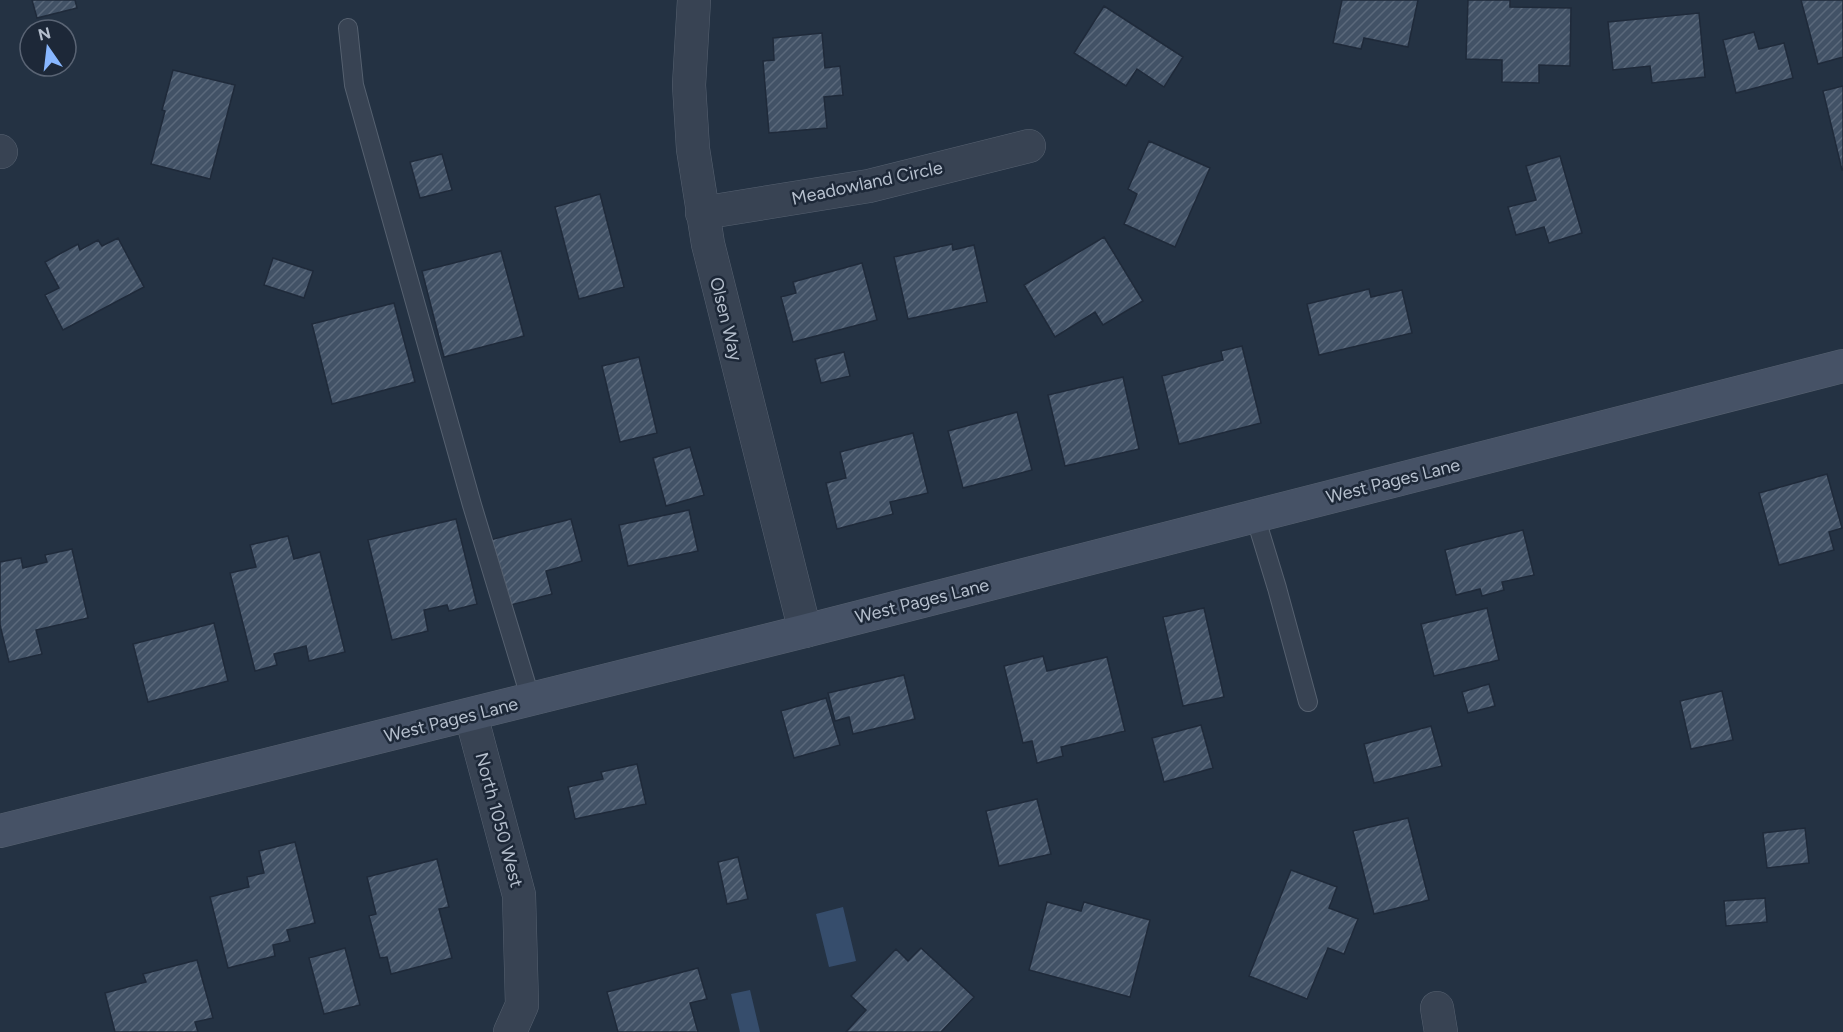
<svg xmlns="http://www.w3.org/2000/svg" width="1843" height="1032" font-family="Figtree,sans-serif">
<defs>
<pattern id="building-hatch" width="6" height="6" patternUnits="userSpaceOnUse" patternTransform="scale(1.5)"><rect width="6" height="6" fill="#425266"/><path d="M-1 1l2-2M0 6l6-6M5 7l2-2" fill="none" stroke="#5b697b"/></pattern>
</defs>
<rect width="100%" height="100%" fill="#243243"/>
<path fill="#364d6c" d="M843 907 856 961 829 967 816 914Z
M750 990 760 1032H740L731 994Z"/>
<path fill="url(#building-hatch)" stroke="#1f2a3a" stroke-width="1.5" d="M32 0H75L77 8 37 18Z
M1342 0H1418L1408 47 1364 38 1361 49 1333 43Z
M1468 0H1510V7L1571 8 1570 66 1539 65V83L1502 82V60L1466 59Z
M1801 0H1843V57L1818 64Z
M1104 6 1183 57 1164 87 1137 69 1126 86 1074 53Z
M1699 13 1705 77 1652 83 1650 66 1613 70 1608 22Z
M1754 32 1759 49 1784 43 1793 78 1736 93 1723 40Z
M822 33 825 68 840 66 843 95 824 97 827 128 769 133 763 61 774 60 773 38Z
M173 70 235 85 210 179 151 164 165 111 162 110Z
M1843 86V170H1842L1823 91Z
M1149 141 1210 168 1175 247 1124 224 1137 194 1128 189Z
M442 154 452 190 420 198 410 162Z
M1560 156 1582 233 1549 243 1544 227 1516 235 1508 207 1536 200 1526 166Z
M600 194 624 287 579 299 555 207Z
M1104 237 1143 301 1103 325 1095 312 1055 337 1024 285Z
M118 238 144 287 63 330 45 295 59 288 45 262 78 244 80 250 98 240 102 246Z
M952 244 953 250 974 245 987 302 908 319 894 257Z
M501 251 524 336 444 357 422 271Z
M273 258 313 271 304 298 264 285Z
M862 263 877 320 793 342 781 297 796 293 793 282Z
M1369 289 1371 297 1402 290 1412 333 1319 355 1307 304Z
M394 303 415 382 332 404 312 324Z
M1242 346 1261 423 1179 444 1162 376 1223 360 1221 351Z
M844 352 850 376 821 383 815 359Z
M639 357 657 433 620 442 602 366Z
M1123 377 1139 449 1065 466 1048 395Z
M1017 412 1032 470 963 488 948 431Z
M913 433 928 493 890 502 893 514 837 529 826 483 846 478 840 452Z
M690 447 704 495 666 506 653 458Z
M1827 474 1842 528 1829 532 1834 550 1779 565 1759 493Z
M689 510 698 551 628 566 619 525Z
M456 519 477 604 449 611 447 605 424 610 428 631 392 640 368 540Z
M571 519 582 561 546 571 552 594 507 606 490 540Z
M1523 530 1534 575 1502 582 1504 590 1482 596 1480 589 1456 595 1445 550Z
M288 536 294 559 320 552 345 652 309 661 306 646 274 654 277 665 255 671 230 573 256 567 250 545Z
M72 549 88 618 36 630 42 654 9 662 0 625V562L21 558 23 568 47 562 45 555Z
M1204 608 1224 697 1183 706 1163 617Z
M1487 608 1499 660 1434 676 1421 624Z
M214 623 228 681 148 702 133 644Z
M1043 656 1047 671 1107 657 1125 731 1061 747 1063 756 1037 763 1032 741 1023 743 1004 666Z
M904 675 915 719 853 734 849 717 835 721 828 693Z
M1489 684 1495 706 1468 713 1462 692Z
M1722 691 1733 740 1691 749 1680 701Z
M826 698 840 745 794 758 781 711Z
M1201 725 1213 768 1164 782 1152 738Z
M1431 726 1442 766 1374 783 1364 744Z
M637 764 646 804 575 819 568 787 603 779 601 772Z
M1037 799 1051 854 999 866 986 811Z
M1408 818 1429 900 1374 914 1353 831Z
M1805 828 1809 863 1767 868 1763 833Z
M295 842 315 923 287 930 290 941 273 945 275 956 228 968 210 897 249 887 247 877 264 873 259 851Z
M738 857 748 899 727 904 718 862Z
M437 859 449 907 439 909 452 958 391 974 387 957 380 958 369 916 376 914 367 877Z
M1291 870 1337 887 1329 908 1358 919 1344 954 1328 948 1307 999 1249 976Z
M1765 898 1767 922 1726 926 1724 901Z
M1047 902 1081 911 1084 902 1150 920 1130 997 1029 970Z
M345 948 360 1005 324 1014 309 958Z
M921 948 974 997 941 1032H846L866 1010 851 996 896 949 908 961Z
M197 960 213 1018 195 1022 198 1032H115L105 993 146 982 143 974Z
M698 968 707 999 690 1003 698 1032H618L607 992Z"/>
<g fill="none" stroke-linecap="round" stroke-linejoin="round">
<defs>
<path id="lane" d="M348 28 354 85 472 505 531 700
M1255 516 1277 588 1308 702"/>
<path id="street" d="M694 0 689 85 693 149 708 244 805 631
M0 151 1 152
M702 213 869 186 1029 146
M471 715 519 895 522 1005 510 1032
M1437 1008 1441 1032"/>
<path id="secondary" d="M0 831 805 631 1843 366"/>
</defs>
<use href="#lane" stroke="#566170" stroke-width="20"/>
<use href="#street" stroke="#566170" stroke-width="34"/>
<use href="#secondary" stroke="#566170" stroke-width="34"/>
<use href="#lane" stroke="#384353" stroke-width="18"/>
<use href="#street" stroke="#384353" stroke-width="33"/>
<use href="#secondary" stroke="#465266" stroke-width="33"/>
</g>
<g text-anchor="middle" stroke-width="5" stroke-linejoin="round" paint-order="stroke">
<g font-size="18" fill="#b5bfcd" stroke="#1d2838">
<text transform="translate(867 183) rotate(-12)" y="6">Meadowland Circle</text>
<text transform="translate(726 319) rotate(76)" y="6">Olsen Way</text>
<text transform="translate(1393 481) rotate(-14)" y="6">West Pages Lane</text>
<text transform="translate(922 601) rotate(-14)" y="6">West Pages Lane</text>
<text transform="translate(451 720) rotate(-14)" y="6">West Pages Lane</text>
<text transform="translate(499 820) rotate(75)" y="6">North 1050 West</text>
</g>
</g>
<g transform="translate(48 48) rotate(346)"><circle r="28" fill="#1d2838" stroke="#5a6474" stroke-width="1.5"/>
<path d="M0-4.5L10 22L0 15L-10 22Z" fill="#88b7ff"/>
<text y="-9" font-size="16" font-weight="bold" text-anchor="middle" fill="#b5bfcd">N</text>
</g>
</svg>
